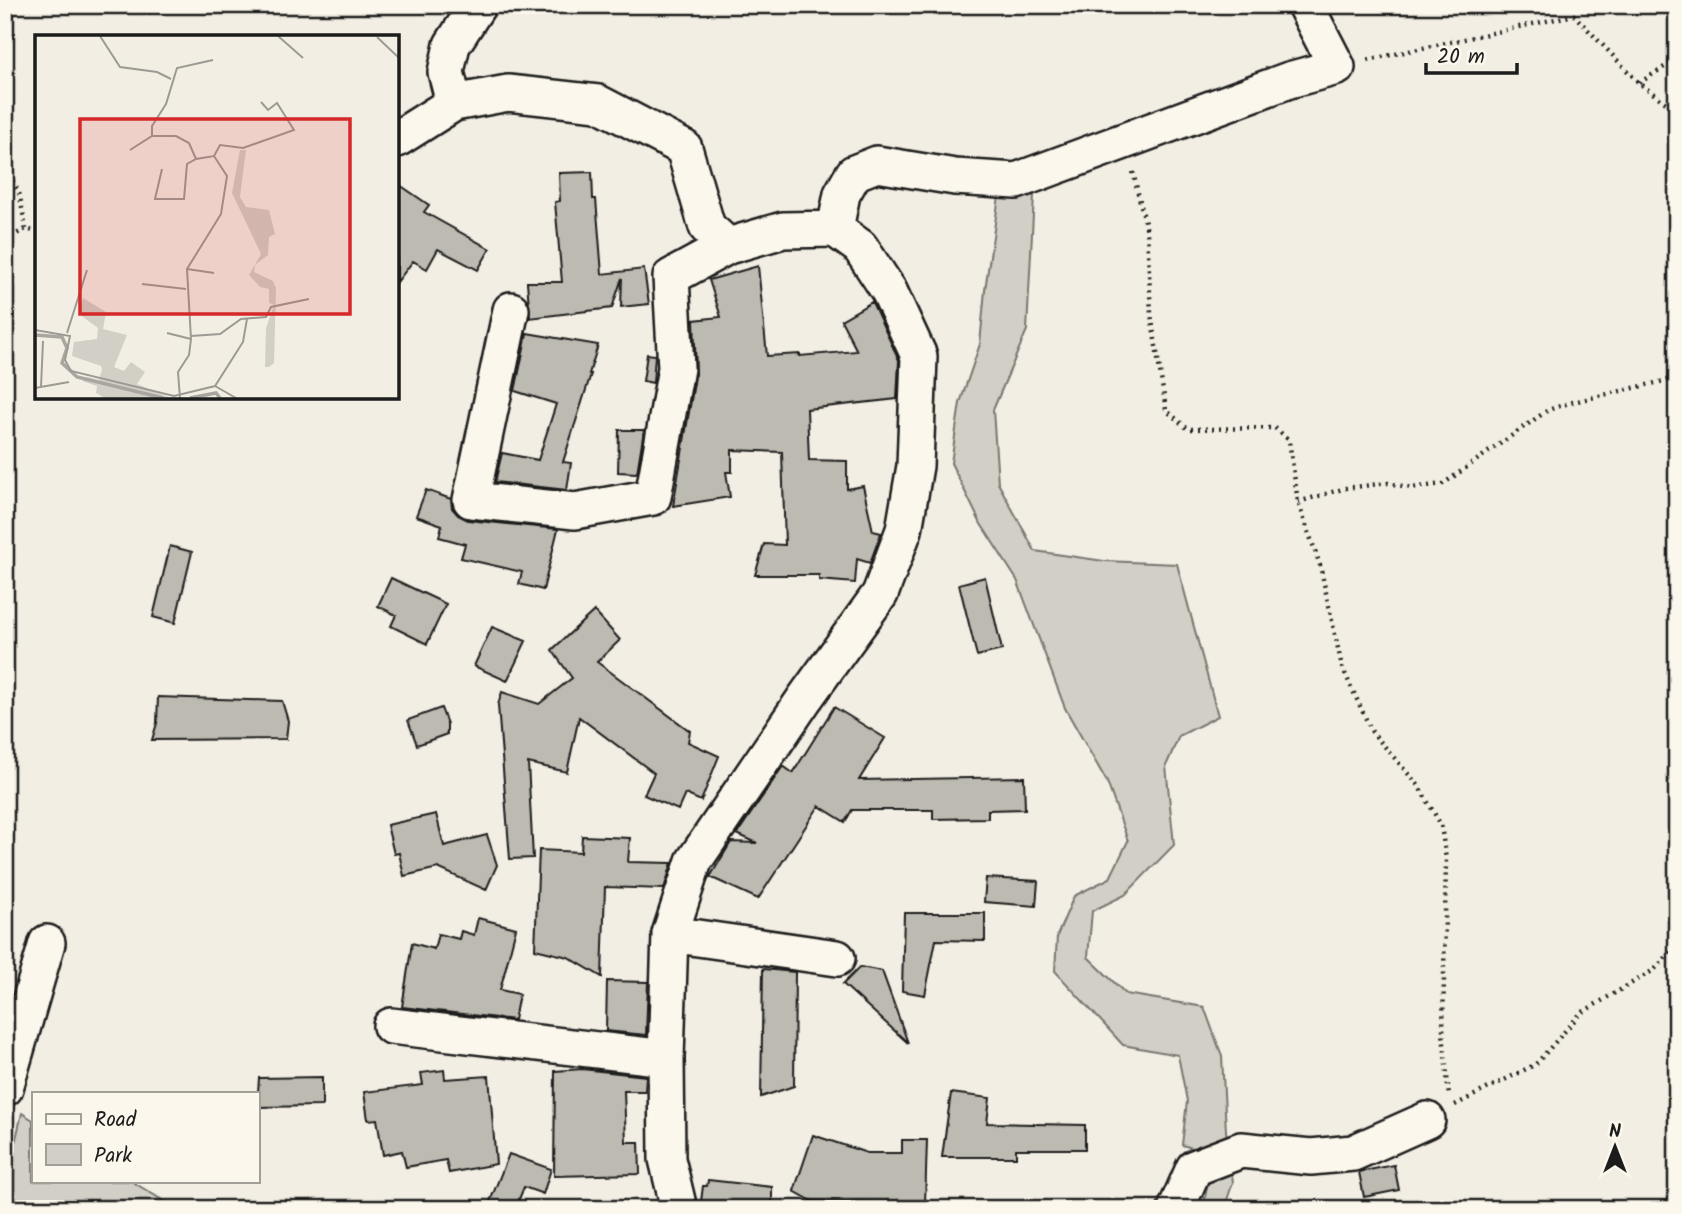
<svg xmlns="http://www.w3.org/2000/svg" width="1682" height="1214" font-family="Kalam,sans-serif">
<rect width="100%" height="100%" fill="#f2eee4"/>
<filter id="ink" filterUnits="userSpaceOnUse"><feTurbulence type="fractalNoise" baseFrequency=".0143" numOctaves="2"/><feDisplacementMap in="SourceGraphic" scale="14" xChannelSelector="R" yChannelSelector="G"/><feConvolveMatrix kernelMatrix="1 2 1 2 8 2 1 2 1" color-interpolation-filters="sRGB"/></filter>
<g filter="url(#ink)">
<path fill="#d2cfc6" stroke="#777671" stroke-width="2" d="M1034 195 1027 330 993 410 998 483 1035 551 1104 561 1177 564 1218 716 1179 736 1166 766 1174 845 1125 895 1092 911 1088 957 1126 994 1204 1007 1222 1056 1226 1131 1233 1182 1224 1209H1203L1213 1154 1182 1145 1187 1101 1178 1055 1123 1045 1055 971 1057 936 1074 896 1110 878 1128 841 1107 782 1065 708 1017 580 981 524 951 463 960 403 980 344 985 290 999 196Z
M22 1113 33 1120V1181H131L167 1203 165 1209H5V1186Z"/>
<path fill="#bdbab1" stroke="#1c1c1c" stroke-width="2" d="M592 172 593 199H596L602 274 644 269 649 304 621 307 622 278 612 308 530 318 527 282H562L555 202 560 201 559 173Z
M397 183 429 205 424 212 490 249 478 270 438 249 427 269 413 261 397 282Z
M758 266 767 356 800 354V356L857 351 841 320 872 302 899 360 897 399 807 409 809 460 847 461V489L863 486 873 531 881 533 870 563 857 559 855 583 819 580V575H755L764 544 785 545 782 452 732 450V472H726L730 497 673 506 696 371 694 320 721 317 709 280Z
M527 333 598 345 589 374H591L563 462 571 463 567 490 495 482 502 453 538 460 556 404 515 391Z
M647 354 655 355 653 383 643 381Z
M619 430H644L637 473 618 472Z
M426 490 451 499 452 508 458 515 468 520 558 529 543 590 519 584 522 572 461 558 465 544 439 537 442 525 416 516Z
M170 546 192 552 175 623 153 617Z
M985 577 1002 650 977 656 959 584Z
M391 578 446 604 427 644 391 626 396 615 378 606Z
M594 611 620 640 597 662 690 731 688 742 719 756 701 801 685 794 678 810 644 795 654 773 579 717 567 772 528 763 533 858 510 859 498 705 502 692 539 704 572 678 552 650Z
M492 627 526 641 507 681 474 666Z
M158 697 282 701 288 721 286 739 152 740 157 723Z
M834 707 885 738 859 780 1024 777 1025 809 988 810V818L933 819V810H852L845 822 819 806 758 899 710 877 731 842 757 843 737 834 783 766 793 773Z
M441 708 447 724V734L417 745 408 720Z
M436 814 444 846 487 835 497 865 486 890 438 868 404 876 399 853 394 854 387 825Z
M582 836 630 838 628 862 672 863 664 889 605 887 602 977 568 957 535 949 539 850 581 852Z
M986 878 1038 881 1036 906 984 902Z
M904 913H985V941L936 940 925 995 902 991Z
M478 918 516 928 500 990 519 994 514 1020 402 1007 412 943 434 949 438 934 459 939 461 931 474 935Z
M860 967 882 971 908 1043 843 984Z
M763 969 795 972 794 1086 761 1097Z
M607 981 648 982 646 1035 606 1031Z
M582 1069 646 1076 645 1091H624L626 1142H639L640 1174 554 1176 555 1071Z
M444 1070 445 1079 489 1076 496 1164 449 1173 446 1160 406 1167 402 1151 383 1155 377 1119 368 1120 364 1092 423 1085 421 1073Z
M322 1077V1106L257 1107 259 1078Z
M951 1093 990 1098 987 1123 1085 1125V1149H1016V1157H942Z
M813 1135 867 1153H902V1140H927L925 1204 812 1201 794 1191Z
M509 1154 551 1169 543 1194 524 1187 515 1209H487Z
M1394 1165 1399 1190 1364 1197 1359 1172Z
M708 1180 772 1187V1209H700L703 1186H707Z"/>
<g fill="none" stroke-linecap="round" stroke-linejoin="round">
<defs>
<path id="street" d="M454 103 446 72 452 45 478 5
M397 139 454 103 508 93 598 103 684 148 707 227 728 246
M835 229 842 194 854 173 877 164 955 177 1016 181 1289 80 1337 67 1305 5
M511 310 471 500 575 511 653 497 676 368 671 277 728 246 783 230 835 229 860 247 889 291 919 356 915 466 904 530 880 594 805 698 694 861 670 934 666 1058 667 1159 679 1209
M670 934 837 958
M391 1026 666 1058
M5 1088 47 943
M1176 1209 1194 1168 1241 1150 1311 1157 1353 1153 1427 1120"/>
</defs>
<use href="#street" stroke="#1c1c1c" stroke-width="40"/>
<path stroke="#1c1c1c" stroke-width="4.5" stroke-dasharray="2 5" stroke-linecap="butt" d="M1368 60 1574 15 1639 83 1677 111
M1639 83 1677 59
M5 169 19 192 26 229
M1133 172 1147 231 1151 314 1166 410 1188 429 1275 428 1289 440 1298 502 1320 565 1342 667 1372 732 1418 785 1441 825 1446 859 1443 1033 1449 1097
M5 240 26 229 37 232
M1298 502 1346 488 1388 483 1412 488 1443 484 1548 410 1569 403 1677 378
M1455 1105 1536 1064 1581 1013 1654 970 1677 946"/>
<use href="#street" stroke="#fbf7ec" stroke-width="35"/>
</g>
</g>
<g transform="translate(35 35)">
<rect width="364" height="364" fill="#f2eee4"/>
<path d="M205 115H211L205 162 211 172 234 175 240 199 234 202 233 220 220 230 219 237 238 246 241 253 239 328 234 332H230L231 293 239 270 234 268V254L225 252 214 240 226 219 197 158ZM48 263 71 277 68 294 92 300 79 332 89 336 96 327 110 337 102 349 136 363H70L61 358 62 351 47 346 52 342 64 345 67 335 66 331 37 321 39 307 62 304 63 293 44 279Z" fill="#d2cfc6"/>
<path fill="none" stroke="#a9a6a0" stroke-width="3.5" d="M0 300 27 302 32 313 27 328 42 342 128 363M155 363 181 358 185 363"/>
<path fill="none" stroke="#9c9a94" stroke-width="2" d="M65 1 85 32 122 37 136 44M243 1 268 23M342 2 364 23M117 101V91L131 69 142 33 178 25M95 115 117 101H141L154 108 161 124M179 121 185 110 208 113 259 95 242 68 233 75 226 67M127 134 120 164H149L152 129 161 124 179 121 192 141 186 179 152 234 156 304 154 320 143 337 145 363M152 234 179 238M107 249 151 254M0 295 35 301 30 325 36 336 139 361 180 351 208 307 212 284M32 298 52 235M132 298 156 304M156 301 185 299 206 284 231 282 236 272 274 264M180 351 201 363M6 352 8 306M0 353 34 347"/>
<path fill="#d62828" fill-opacity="0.15" stroke="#d62828" stroke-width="3.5" d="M45 84H315V279H45Z"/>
<rect width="364" height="364" fill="none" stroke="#1c1c1c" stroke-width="3.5"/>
</g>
<rect width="1682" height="1214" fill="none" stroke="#fbf7ec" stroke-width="28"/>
<rect x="14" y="14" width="1654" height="1186" fill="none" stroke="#1c1c1c" stroke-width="2.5" filter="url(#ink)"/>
<rect x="32" y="1092" width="228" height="91" fill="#fbf7ec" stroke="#a29f99" stroke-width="2"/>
<rect x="46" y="1114" width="35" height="10" fill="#fbf7ec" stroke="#a29f99" stroke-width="2"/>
<text x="94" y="1126" font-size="21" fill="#1c1c1c">Road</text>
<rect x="46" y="1144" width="35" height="21" fill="#d2cfc6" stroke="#a29f99" stroke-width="2"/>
<text x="94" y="1162" font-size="21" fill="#1c1c1c">Park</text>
<g transform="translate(1615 1147)" stroke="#fbf7ec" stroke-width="5" paint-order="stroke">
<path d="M0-5L12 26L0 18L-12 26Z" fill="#1c1c1c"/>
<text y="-10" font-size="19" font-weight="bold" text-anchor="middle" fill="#1c1c1c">N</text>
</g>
<path d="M1426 63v10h91v-10" fill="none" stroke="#1c1c1c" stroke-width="3.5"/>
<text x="1437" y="63" font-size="21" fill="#1c1c1c" stroke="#fbf7ec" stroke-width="5" paint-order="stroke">20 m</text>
</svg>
